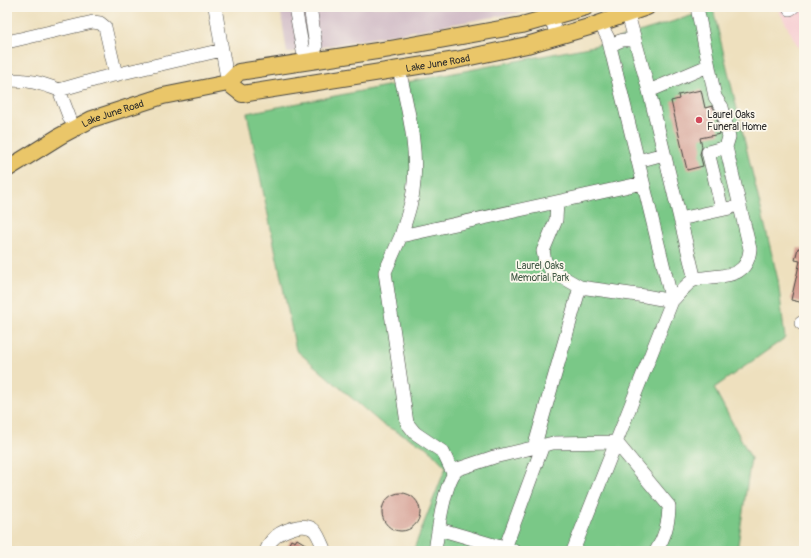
<svg xmlns="http://www.w3.org/2000/svg" width="811" height="558" font-family="Pangolin,sans-serif">
<rect width="100%" height="100%" fill="#fbf7ec"/>
<filter id="ink" filterUnits="userSpaceOnUse"><feTurbulence type="fractalNoise" baseFrequency=".025" numOctaves="2"/><feDisplacementMap in="SourceGraphic" scale="8" xChannelSelector="R" yChannelSelector="G"/><feConvolveMatrix kernelMatrix="1 2 1 2 8 2 1 2 1" color-interpolation-filters="sRGB"/></filter>
<filter id="wash" filterUnits="userSpaceOnUse"><feTurbulence type="fractalNoise" baseFrequency=".012" numOctaves="4" result="noise"/><feDisplacementMap in="SourceGraphic" scale="16" xChannelSelector="R" yChannelSelector="G"/><feGaussianBlur stdDeviation="0.9" result="paint"/><feColorMatrix in="noise" values="0 0 0 0 0 0 0 0 0 0 0 0 0 0 0 0 0 1.4 0 .05"/><feComposite in="paint" operator="in"/></filter>
<g filter="url(#wash)">
<rect width="100%" height="100%" fill="#eee0be"/>
<path fill="#f7cfd3" d="M777 7H804V44L798 47Z"/>
<path fill="#d2bdc7" d="M280 7H533L522 12 287 53Z"/>
<path fill="#7ac887" stroke="#527a59" d="M713 9 778 280 785 338 714 388 751 458 737 551H413L446 467 428 448 382 424 296 350 247 113 594 46Z"/>
<g id="blocks">
<path fill="#d1968a" d="M701 90 705 108 712 106 715 110 720 134 700 138 702 147 700 154 703 166 687 170 671 101 679 99 678 95Z
M798 248 804 249V303L791 300 800 261 795 260Z
M382 512a19 19 0 1 1 38 0a19 19 0 1 1-38 0Z
M297 539 307 545 304 551H285L291 540 295 542Z"/>
</g>
</g>
<g filter="url(#ink)">
<use href="#blocks" fill-opacity="0" stroke="#484641" stroke-width="1"/>
<g fill="none" stroke-linecap="round" stroke-linejoin="round">
<defs>
<path id="minor" d="M295 7 303 51 311 61
M311 7V13L316 47 311 61
M550 7 551 17 557 37
M626 7 649 91 695 280
M789 7 790 9 793 7
M7 42 93 22 100 23 105 27 116 75
M610 47C618 40 625 38 635 41
M222 50 228 83
M399 69C408 110 419 150 413 192 411 207 405 222 401 236L643 183
M7 80C28 80 39 82 59 90
M649 91 708 66
M70 119 59 90 101 78 222 50 215 7
M638 161 664 154
M722 209 708 152 726 147
M680 219 730 208
M401 236 385 272 407 423 415 433 443 452 453 473
M580 287 645 296 672 301 608 38 600 23
M801 323 804 324
M616 442 669 506C669 522 665 537 656 551
M534 448 580 287 552 271 545 261 543 251 556 220 557 202
M439 529 514 551
M266 551C268 547 269 543 272 540 280 531 305 520 315 531 319 536 322 545 325 551
M435 551C438 532 444 480 458 469L494 457 553 443 616 442
M504 551 543 445
M573 551 672 301C677 296 688 282 694 280 717 273 747 283 750 249L726 147 729 137 722 107 715 97 697 7"/>
<g id="major">
<path id="s1" d="M228 83 242 94 456 60 527 45 589 27 647 7"/>
<path id="s2" d="M7 169 60 136 92 119 163 96 228 83 239 72 390 49 522 25 586 7"/>
</g>
</defs>
<use href="#minor" stroke="#484641" stroke-width="14"/>
<use href="#major" stroke="#484641" stroke-width="18"/>
<use href="#minor" stroke="#fff" stroke-width="13"/>
<use href="#major" stroke="#eac669" stroke-width="16"/>
</g>
</g>
<circle fill="#d1495b" stroke="#fbf7ec" stroke-width="1.5" cx="699" cy="120" r="4"/>
<g text-anchor="middle" stroke-width="3.5" stroke-linejoin="round" paint-order="stroke">
<g font-size="10" fill="#2b2b2b" stroke="#fbf7ec">
<text dy="4" stroke="none"><textPath href="#s1" startOffset="216">Lake June Road</textPath></text>
<text dy="4" stroke="none"><textPath href="#s2" startOffset="120">Lake June Road</textPath></text>
</g>
<g font-size="10" fill="#2b2b2b" stroke="#fbf7ec" text-anchor="start">
<text x="707" y="118">Laurel Oaks<tspan x="707" dy="12">Funeral Home</tspan></text>
</g>
<g font-size="10" fill="#435a47" stroke="#fbf7ec">
<text x="540" y="269">Laurel Oaks<tspan x="540" dy="12">Memorial Park</tspan></text>
</g>
</g>
<rect width="811" height="558" fill="none" stroke="#fbf7ec" stroke-width="24"/>
</svg>
